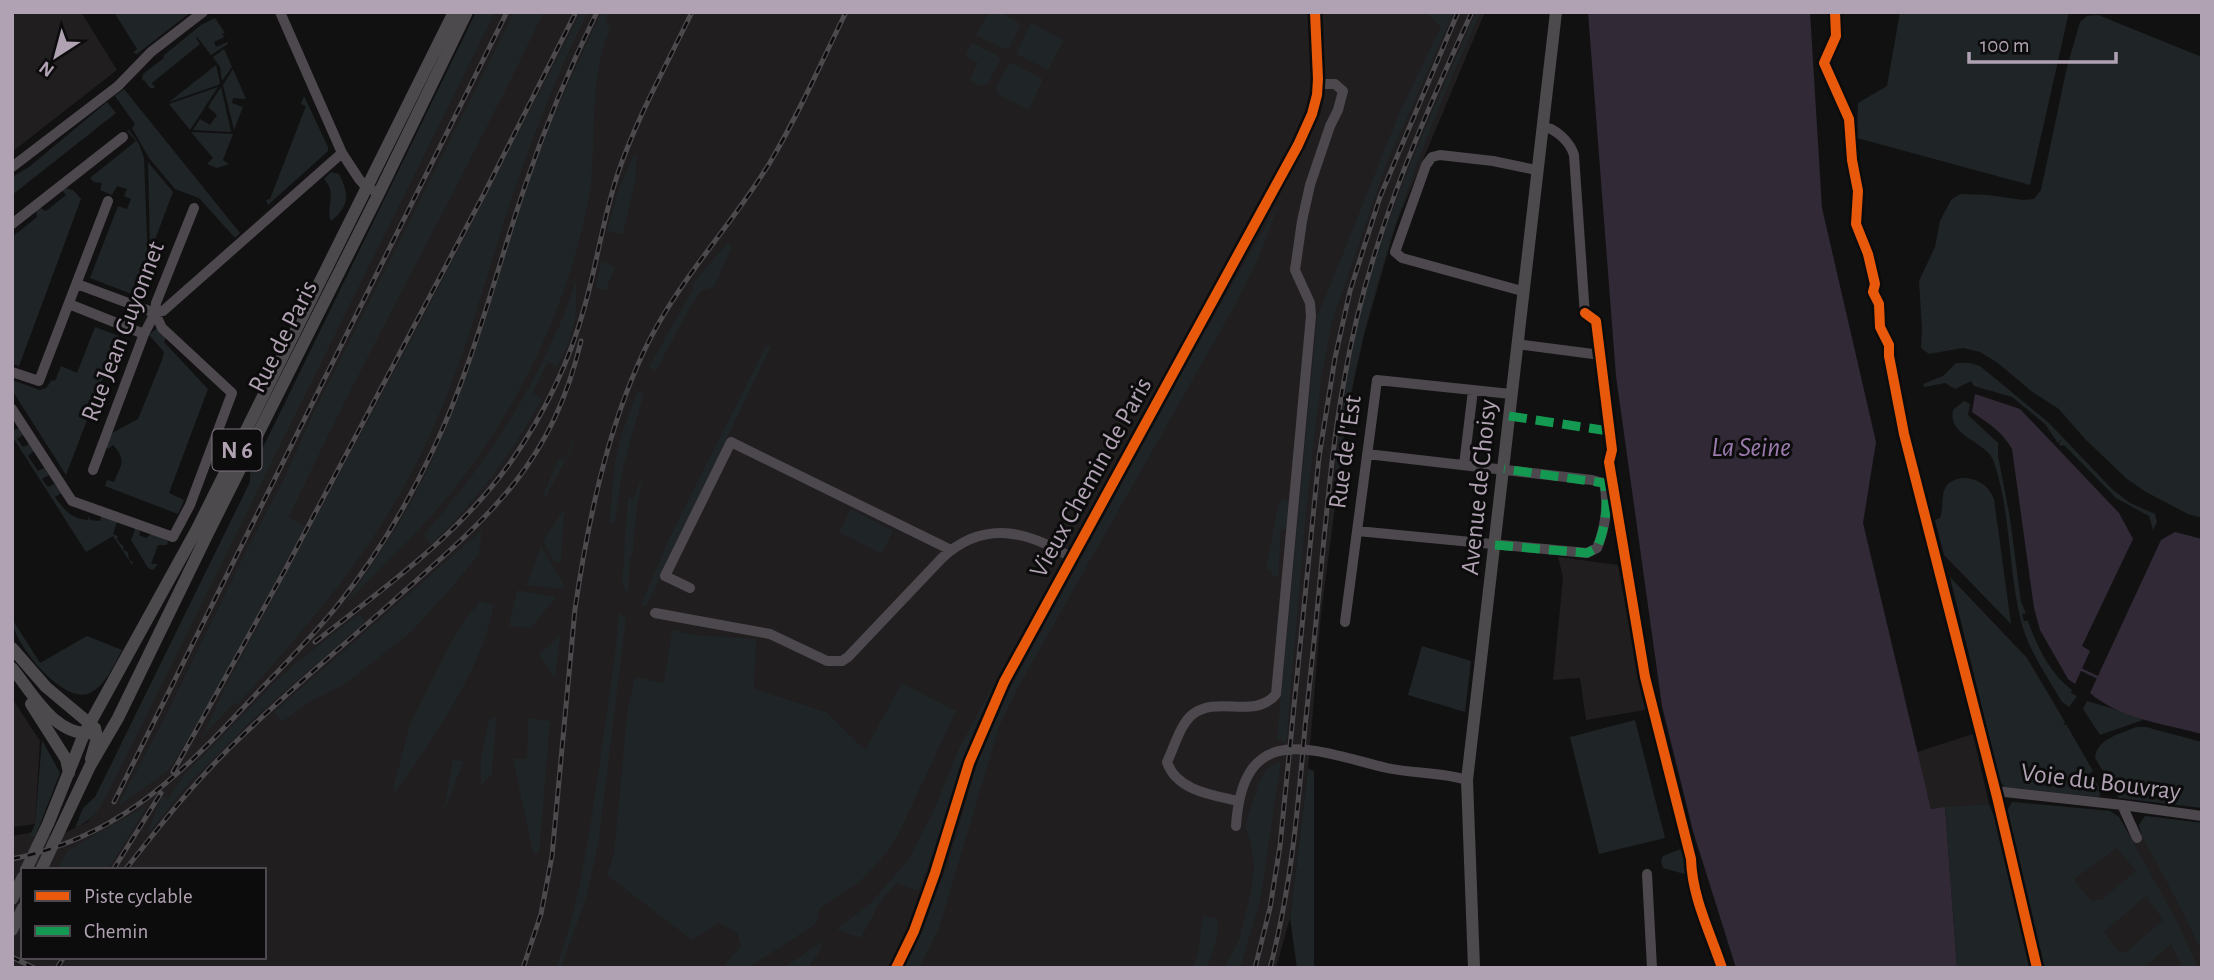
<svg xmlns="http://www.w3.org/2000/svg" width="2214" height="980" font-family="'Alegreya Sans',sans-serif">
<rect width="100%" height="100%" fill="#121112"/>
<path fill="#201e1f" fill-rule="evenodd" d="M12 12H81L117 70 12 152Z
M490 12H1485L1396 224 1364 335 1347 413 1321 615 1308 769 1290 918 1276 968H12V836L33 832 30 838 62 834 88 822ZM23 870H264V957H23Z
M1558 557 1618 565 1645 710 1586 720 1580 678 1553 680 1563 577Z
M12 698 40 741 35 824 12 827Z
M1973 734 1989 804 1931 809 1917 752Z
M2012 802 2110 811 2119 817 2133 840 2141 835 2139 825 2145 816 2202 823V968H2044L2014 837 2006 813Z"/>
<path fill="#1f2426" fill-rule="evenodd" d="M114 12H191L137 54 133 53 137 49Z
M476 12H495L107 795C98 811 91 821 75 828L83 808 95 797 250 482V474Z
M514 12H544C462 182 369 347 289 517L305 526 221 683 169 770 117 807 162 723 248 547 283 481 311 418Z
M581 12H588C557 74 532 138 510 203 485 280 465 359 431 433 383 540 316 617 239 703L231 706 201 739 224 690 427 310Z
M601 12H608L605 20 610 26C606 41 600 56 598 72 591 116 596 160 588 203 568 301 527 391 467 472 432 520 387 562 345 604 374 562 404 519 426 473 477 368 502 253 543 143 560 99 582 56 601 12Z
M989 12H1000L1018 22 1020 26 1009 48 1004 49 976 35Z
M1432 12H1454L1386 165 1332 322 1321 379 1306 512 1286 744 1277 738 1317 318 1400 111 1441 27 1429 15Z
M1476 12H1481C1422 139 1373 273 1347 411 1338 461 1334 513 1327 564 1335 486 1339 408 1356 331 1382 220 1430 116 1476 12Z
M1900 12H2069L2030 185 1857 138 1858 103 1887 86Z
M2098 15 2202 57V518L2188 514 2146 492 2127 479 2084 438 2059 409 2031 391 1998 363 1980 352 1963 348 1929 354 1921 348 1922 329 1919 281 1935 247 1940 221 1951 200 1960 194 1988 195 2023 200 2034 199 2041 190 2067 67 2080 22 2087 16Z
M215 18 225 33 222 34 224 37 214 42 216 47 227 42 228 44 211 55 197 37 196 38 200 44 152 83 155 88H150L144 80 142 81 143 74 164 58 163 56 201 25Z
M1031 23 1070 43 1063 41 1048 70 1016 54Z
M972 43 997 55 1000 60 988 84 981 86 969 80 978 63 965 57Z
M224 49 232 67 222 81 220 67 213 57Z
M1012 63 1043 79 1029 110 999 95 996 87 1008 65Z
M216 65 220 83 218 85 169 102Z
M233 69 246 99 233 98 232 103 243 107 234 130 223 85Z
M218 87 190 130 169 104Z
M221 87 231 132 193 130 200 119 210 125 217 115 208 107Z
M124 89 240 233 235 238 199 198 175 189 149 158 132 128 135 124 115 96Z
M304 96 328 147V151L268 205 266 200 270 199 306 106 301 104Z
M107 102 116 113 12 195V177L29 167Z
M129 130 139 144 144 158 147 239V261L134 295 90 278 118 206 127 209 131 199 124 196 127 189 117 186 112 195 100 190 102 183 94 182 90 178 136 141 127 131Z
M191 132 233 134 223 160 229 164 217 168 207 164 213 158Z
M637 155 635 182 623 234 607 231 619 188 633 156Z
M148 162 173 192 151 250 150 249Z
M331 172 339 174C349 194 350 206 331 221 325 207 338 194 324 179Z
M65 188 73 190 81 199 19 366 12 364V237L37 217 36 208 39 207 46 211 66 195 61 189Z
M1280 201 1258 259 1234 307 1016 691 999 727 939 928 919 968H904L925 924 948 864 978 761 1005 698 1191 356Z
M728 242 732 247 714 287 701 291 692 304 656 371 649 367 694 287 692 284Z
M601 261 615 267 606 290 596 289Z
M576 281C578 315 574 337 557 367L548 362 533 392 542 399C512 454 476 502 430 545L424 534C490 459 544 376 576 281Z
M95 327 119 336 66 475 12 390V380L40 390 46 388 52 380 55 381 61 366 77 373Z
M157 328 166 337 164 342 208 389 169 493 184 500 178 514 105 486 107 480 114 482C121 465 127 460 113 445L108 449 106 446 110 434 138 419 162 360 164 352 149 335Z
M766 346H771L663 572 646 606 641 605 668 541Z
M1956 363H1970L1980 366 2049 423 2113 490 2130 503 2155 514 2157 522 2153 530 2149 516 2116 498 2064 445 2061 446 2059 444 2062 439 2058 443 2045 424 2012 397 1974 386 1971 381 1955 389 1945 383 1924 387 1923 384 1943 376Z
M637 392 644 393 623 467 615 522 609 524 615 462 621 436Z
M1964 401 1970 404 1968 415 1998 443V456L2010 518 2021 602 2026 613 2022 614 2024 621H2028C2037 647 2050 674 2072 690L2071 693 2077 696 2069 707 2062 702C2047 676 2028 650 2021 621 2008 569 2011 513 1994 462 1987 441 1947 437 1953 410Z
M587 413 570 452 546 496 543 495 559 458 564 460Z
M19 428 23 435 17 439 23 447 29 444 34 451 28 456 38 471 44 468 49 475 42 479 48 487 54 484 62 493 55 497C64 510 72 519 88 520L89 515 90 520 100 521 102 513 117 522 113 534 118 536 117 540 124 547 123 550 128 552 129 560 133 562 132 565 113 536 86 552 12 436V431Z
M643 475 636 513 633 552 630 558 628 595 622 584 628 497 633 499Z
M1962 478C1978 478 1988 485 1994 499L2011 624 1944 555 1935 520 1940 518C1946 501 1936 482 1962 478Z
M1282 498 1290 503 1287 529H1281L1278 577 1272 576V571L1266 569 1279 501H1282Z
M564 509 561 563 554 561 543 541Z
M851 509 893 531 882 554 839 532Z
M136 527 140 532 139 535 146 538 152 533 168 541 167 545H158L151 564H158L153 570 148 568 131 540Z
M482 530 479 554 452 587 410 633 345 684 311 701 282 722 274 712Z
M541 547 562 581 564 589 526 585Z
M1950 577 2027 658 2065 722 2063 725 2066 724 2093 771 2089 774 2093 776 2101 791 2099 797 2004 787 2000 781Z
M517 590 556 597 531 628 509 626Z
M480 601 494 605C484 656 455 704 426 748 416 763 405 777 395 793L393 788 410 724 448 648 464 621Z
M619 613 626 618 598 846 585 901 561 968H556C581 900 588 839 599 768 606 717 615 665 619 613Z
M359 614 366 621 256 716 190 782 146 836 162 796 168 799 184 775 273 684 297 662Z
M12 619 40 663 87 636 122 650C114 665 106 685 90 693 64 706 12 642 12 619Z
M672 630 694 635 756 639 754 689 826 712 865 750 902 683 956 711 901 829 889 850 860 882 819 909 818 920 814 925 748 968H724L725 965 741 946 737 933 719 923 692 940 607 875 614 853 628 707 635 677 664 683Z
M560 636 555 679 539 654Z
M1422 646 1471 661 1465 712 1408 695Z
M995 682 970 741 937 844 918 891 896 883 879 904 861 938 836 929 870 904 909 859 934 810 960 746Z
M2087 701 2137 716 2143 720 2100 735 2083 709Z
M496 717 492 774 481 785V758L489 719Z
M528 718 550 721 539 853H533L513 759H527Z
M1635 720 1665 838 1599 854 1570 737Z
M2136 727H2146L2202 742V808L2119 798 2095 758C2097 738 2121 734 2136 727Z
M42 740 60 773 35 837 29 838 35 824Z
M453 760 464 761 443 814Z
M1281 761 1260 902 1240 968H1224L1239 940 1251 892 1254 866 1251 844 1245 825 1260 781 1267 768Z
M1308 769 1314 771V968H1297L1290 918Z
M2012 802 2110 811 2119 817 2178 923 2198 968H2183L2171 944 2144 968H2044L2014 837 2006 813ZM2117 848 2136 871 2102 899 2092 901 2082 891 2074 879ZM2146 896 2163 920 2125 953 2117 950 2104 932Z
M1989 804 2004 841 2033 968H1957L1945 807Z
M148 805 108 870H57L67 851Z
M2145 816 2202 823V953L2184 914 2142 836 2139 825Z
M1686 847 1689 861 1688 875 1663 868 1661 861 1663 856Z
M1203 916 1218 919 1217 938 1207 968H1192L1198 954Z
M824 940 819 952 808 968H784Z"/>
<path fill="#312936" d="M1588 12H1810L1822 208 1876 442 1863 523 1931 809 1945 807 1957 968H1736L1693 831 1662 706 1616 376Z
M1975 394 2020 409 2119 513 2133 539 2082 646 2090 651 2075 684 2068 679 2040 630 2034 608 2012 449C2002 431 1988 423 1972 412Z
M2175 532 2202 539V734C2165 724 2120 719 2090 693L2161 540Z"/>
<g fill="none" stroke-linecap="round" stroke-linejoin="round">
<path stroke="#312936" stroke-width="2.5" d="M2080 669 2099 678"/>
<path stroke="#4d484d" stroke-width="10" d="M280 12 342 153 359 179 366 187 379 193
M1542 127C1555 127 1570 142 1574 155L1585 316
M12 167 118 86 151 52 203 12
M12 224 123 137
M77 284 155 313 163 311 342 153
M1522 291 1402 258 1395 252 1426 165 1432 157 1440 155 1493 161 1536 170
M69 304 144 334
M1517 344 1593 354
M12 372 39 381 108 201
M12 409 72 501 173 537 190 505 232 393 162 328 155 313
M1464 465 1473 390
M93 470 144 334 155 313 156 303 194 208
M1357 531 1587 553 1597 548C1605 529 1609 504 1604 483L1592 480 1367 454
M690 588 665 576 731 442 951 550
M655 613 770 634 827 661H842L848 657 942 558C984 519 1028 531 1072 558
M1345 622 1377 380 1511 394
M1995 791 2122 805 2202 816
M1238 801C1211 795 1176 790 1167 762 1174 748 1180 724 1193 714 1218 695 1255 720 1276 694L1311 316 1310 303 1295 270 1302 221 1310 185 1330 126 1338 110 1343 91 1335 84H1318
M2122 805 2137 838
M1236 826C1243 718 1313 750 1387 768 1414 774 1441 772 1467 780
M1647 874 1652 968
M896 968 914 931 935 873 969 763 1004 682 1298 145 1312 114 1317 95 1318 79 1315 12"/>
<path stroke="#4d4a4e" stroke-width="12" d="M12 648 46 687 95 728 97 738 91 759
M12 668C32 692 55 737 92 733
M31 704 66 759 69 773
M26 870 48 824 84 734 197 529 454 12
M41 870 90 766 118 718 209 531 379 193 467 12
M12 899 23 877
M12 930 23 908
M1474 968 1467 780 1556 12"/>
<defs>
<path id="rail" d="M315 642C384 588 458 536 510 463 543 416 570 361 585 305 597 263 603 219 617 176 636 119 666 66 692 12
M173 772 285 570 485 192 576 12
M114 802 507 12
M12 859C112 839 175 781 242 709 274 675 308 642 337 606 375 559 407 505 433 450 473 366 495 274 525 186 545 127 569 69 597 12
M113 870 161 793
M125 870C162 823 199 776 243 735 294 686 349 641 401 594 491 515 552 463 581 341
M12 957 34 968
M57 968 64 957
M523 968 541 914 552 856 575 609C588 521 607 429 645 349 678 280 730 228 769 164 798 116 821 63 846 12
M1255 968 1270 908 1280 846 1319 457 1335 358 1350 291 1380 197 1458 12
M1270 968C1291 889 1298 808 1305 727 1311 671 1317 615 1322 559 1328 499 1333 440 1344 381 1366 250 1417 131 1472 12"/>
</defs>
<use href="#rail" stroke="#4d4a4e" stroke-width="5"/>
<use href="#rail" stroke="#0d0c0d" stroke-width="2.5" stroke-dasharray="8" stroke-linecap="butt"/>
<path stroke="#139951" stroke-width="9" stroke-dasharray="18 9" stroke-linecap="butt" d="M1509 416 1609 431
M1495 545 1587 553 1597 548C1605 529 1609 504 1604 483L1504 469"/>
<defs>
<path id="cycleway" d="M1835 12 1836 36 1824 63 1849 119 1852 160 1858 191 1856 224 1868 254 1875 284 1873 292 1879 304 1880 327 1889 345V356L1904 434 1997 797 2037 968
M1585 313 1596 321 1612 450 1609 462 1645 677 1691 859C1692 897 1710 932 1722 968
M896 968 914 931 935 873 969 763 1004 682 1298 145 1312 114 1317 95 1318 79 1315 12"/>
</defs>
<use href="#cycleway" stroke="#0d0c0d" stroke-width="15"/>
<use href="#cycleway" stroke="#e8590c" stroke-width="10"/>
</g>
<g text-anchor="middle" stroke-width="6" stroke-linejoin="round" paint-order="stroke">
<rect fill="#0d0c0d" stroke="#7f7580" stroke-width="2" x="212.5" y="429.5" width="49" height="41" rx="5"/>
<g font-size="24" font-weight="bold" fill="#b0a2b2">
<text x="237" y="458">N 6</text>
</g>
<g font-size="26" fill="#b0a2b2" stroke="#0d0c0d">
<text transform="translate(122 331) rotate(-69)" y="9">Rue Jean Guyonnet</text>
<text transform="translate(282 336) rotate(-63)" y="9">Rue de Paris</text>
<text transform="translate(1344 452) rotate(-82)" y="9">Rue de l'Est</text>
<text transform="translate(1090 477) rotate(-61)" y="9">Vieux Chemin de Paris</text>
<text transform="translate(1478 487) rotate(-84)" y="9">Avenue de Choisy</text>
<text transform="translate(2101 781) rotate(7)" y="9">Voie du Bouvray</text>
</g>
<g font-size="28" font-style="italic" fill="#9b7aad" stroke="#0d0c0d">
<text x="1751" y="456">La Seine</text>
</g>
</g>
<rect width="2214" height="980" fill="none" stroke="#b0a2b2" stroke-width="28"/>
<rect x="21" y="868" width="245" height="91" fill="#0d0c0d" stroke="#4e484f" stroke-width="2"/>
<rect x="35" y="891" width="35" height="10" fill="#e8590c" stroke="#4e484f" stroke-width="2"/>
<text x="84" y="903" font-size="21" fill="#b0a2b2">Piste cyclable</text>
<rect x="35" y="926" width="35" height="10" fill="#139951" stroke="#4e484f" stroke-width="2"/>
<text x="84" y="938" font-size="21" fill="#b0a2b2">Chemin</text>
<g transform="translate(56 56) rotate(216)" stroke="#0d0c0d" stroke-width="5" paint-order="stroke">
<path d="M0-5L12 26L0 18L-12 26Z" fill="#b0a2b2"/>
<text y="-10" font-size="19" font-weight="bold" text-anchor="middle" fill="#b0a2b2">N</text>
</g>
<path d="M1969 52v10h147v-10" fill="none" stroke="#b0a2b2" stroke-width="3.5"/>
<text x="1980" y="52" font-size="21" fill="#b0a2b2" stroke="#0d0c0d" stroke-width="5" paint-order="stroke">100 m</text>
</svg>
